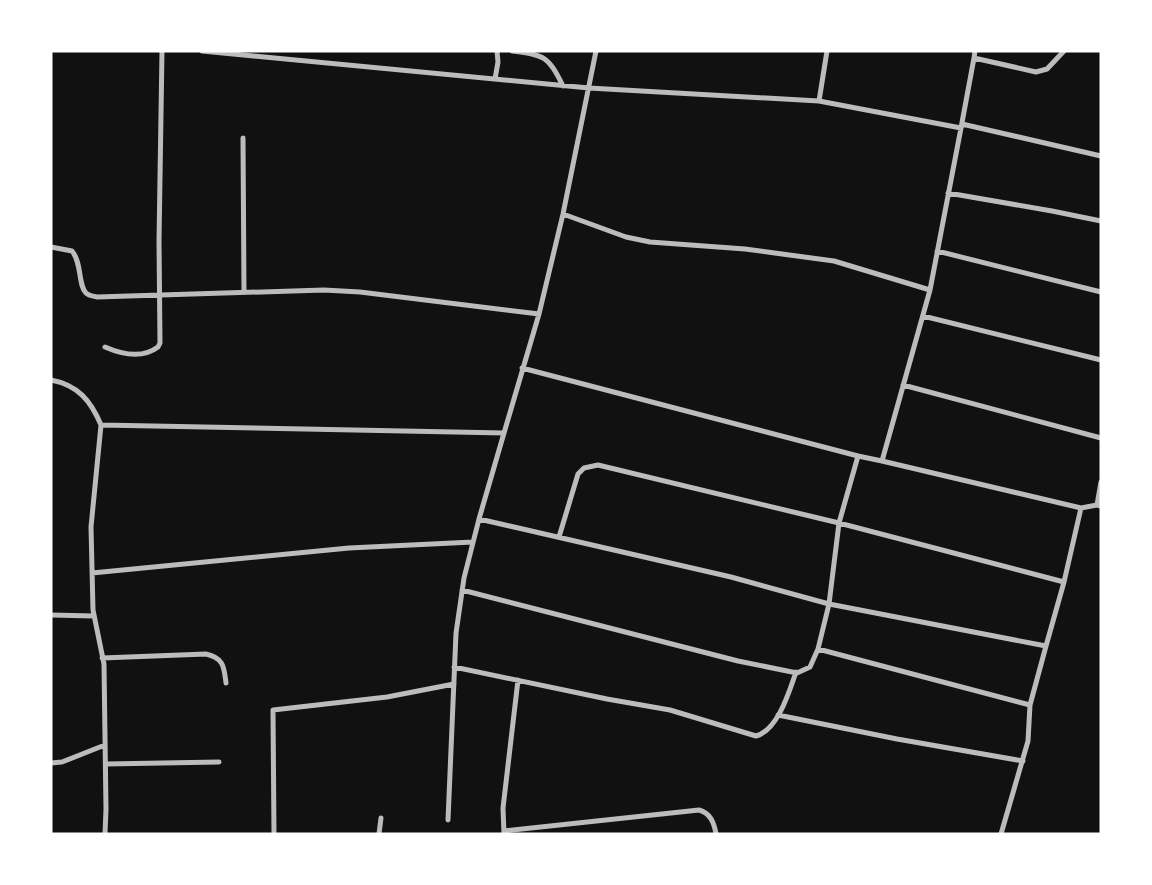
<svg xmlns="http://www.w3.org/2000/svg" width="1152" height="885" font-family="'Golos Text',sans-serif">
<rect width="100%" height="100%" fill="#111"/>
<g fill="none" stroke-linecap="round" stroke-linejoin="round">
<path stroke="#bcbcbc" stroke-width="5" d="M202 51 589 88 819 101
M512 51C545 55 548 56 563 86
M827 51 819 101 961 128 974 58
M975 51 974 58 1036 72 1047 69 1064 51
M495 79 498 62 497 51
M962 124 1101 156
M961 128 930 290 882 461 1081 508 1097 505 1101 506
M243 138 244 292
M948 193 1052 211 1101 221
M563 214 626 237 650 242 745 249 834 261 930 290
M51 247 72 251C82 263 78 285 86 293 89 296 93 296 97 297L324 290 360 292 539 314
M937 251 1101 292
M923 316 1101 360
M105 347C121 354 142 359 158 347L160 343 159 241 162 51
M522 368 858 456 882 461
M51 380C78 385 91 401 101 425L504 433 539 314 563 214 596 51
M903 385 1101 438
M101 425 91 527 93 610 104 664 106 809 105 834
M858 456 839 523 829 604 1046 646 1064 582 1081 508
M1097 505 1101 482
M559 537 578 474 584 468 598 465 839 523 1064 582
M92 573 349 548 473 542
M462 590 738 661 797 673 810 667 818 649 829 604 731 577 479 519
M51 615 94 616
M818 649 1030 705
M102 658 206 654C224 658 224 667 226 683
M454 667 607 699 670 710 756 736C778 730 789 692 796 672
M778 715 897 739 1023 761
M51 763 62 762 105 745
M106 764 219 762
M448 820 456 633 464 578 479 519 504 433
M504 831 699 810C710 813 714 822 716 834
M274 834 273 710 387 697 454 684
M379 834 381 818
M504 834 503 808 518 680
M1001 834 1028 741 1030 705 1046 646"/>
</g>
<rect width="1152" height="885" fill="none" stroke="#ffffff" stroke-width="105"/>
</svg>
